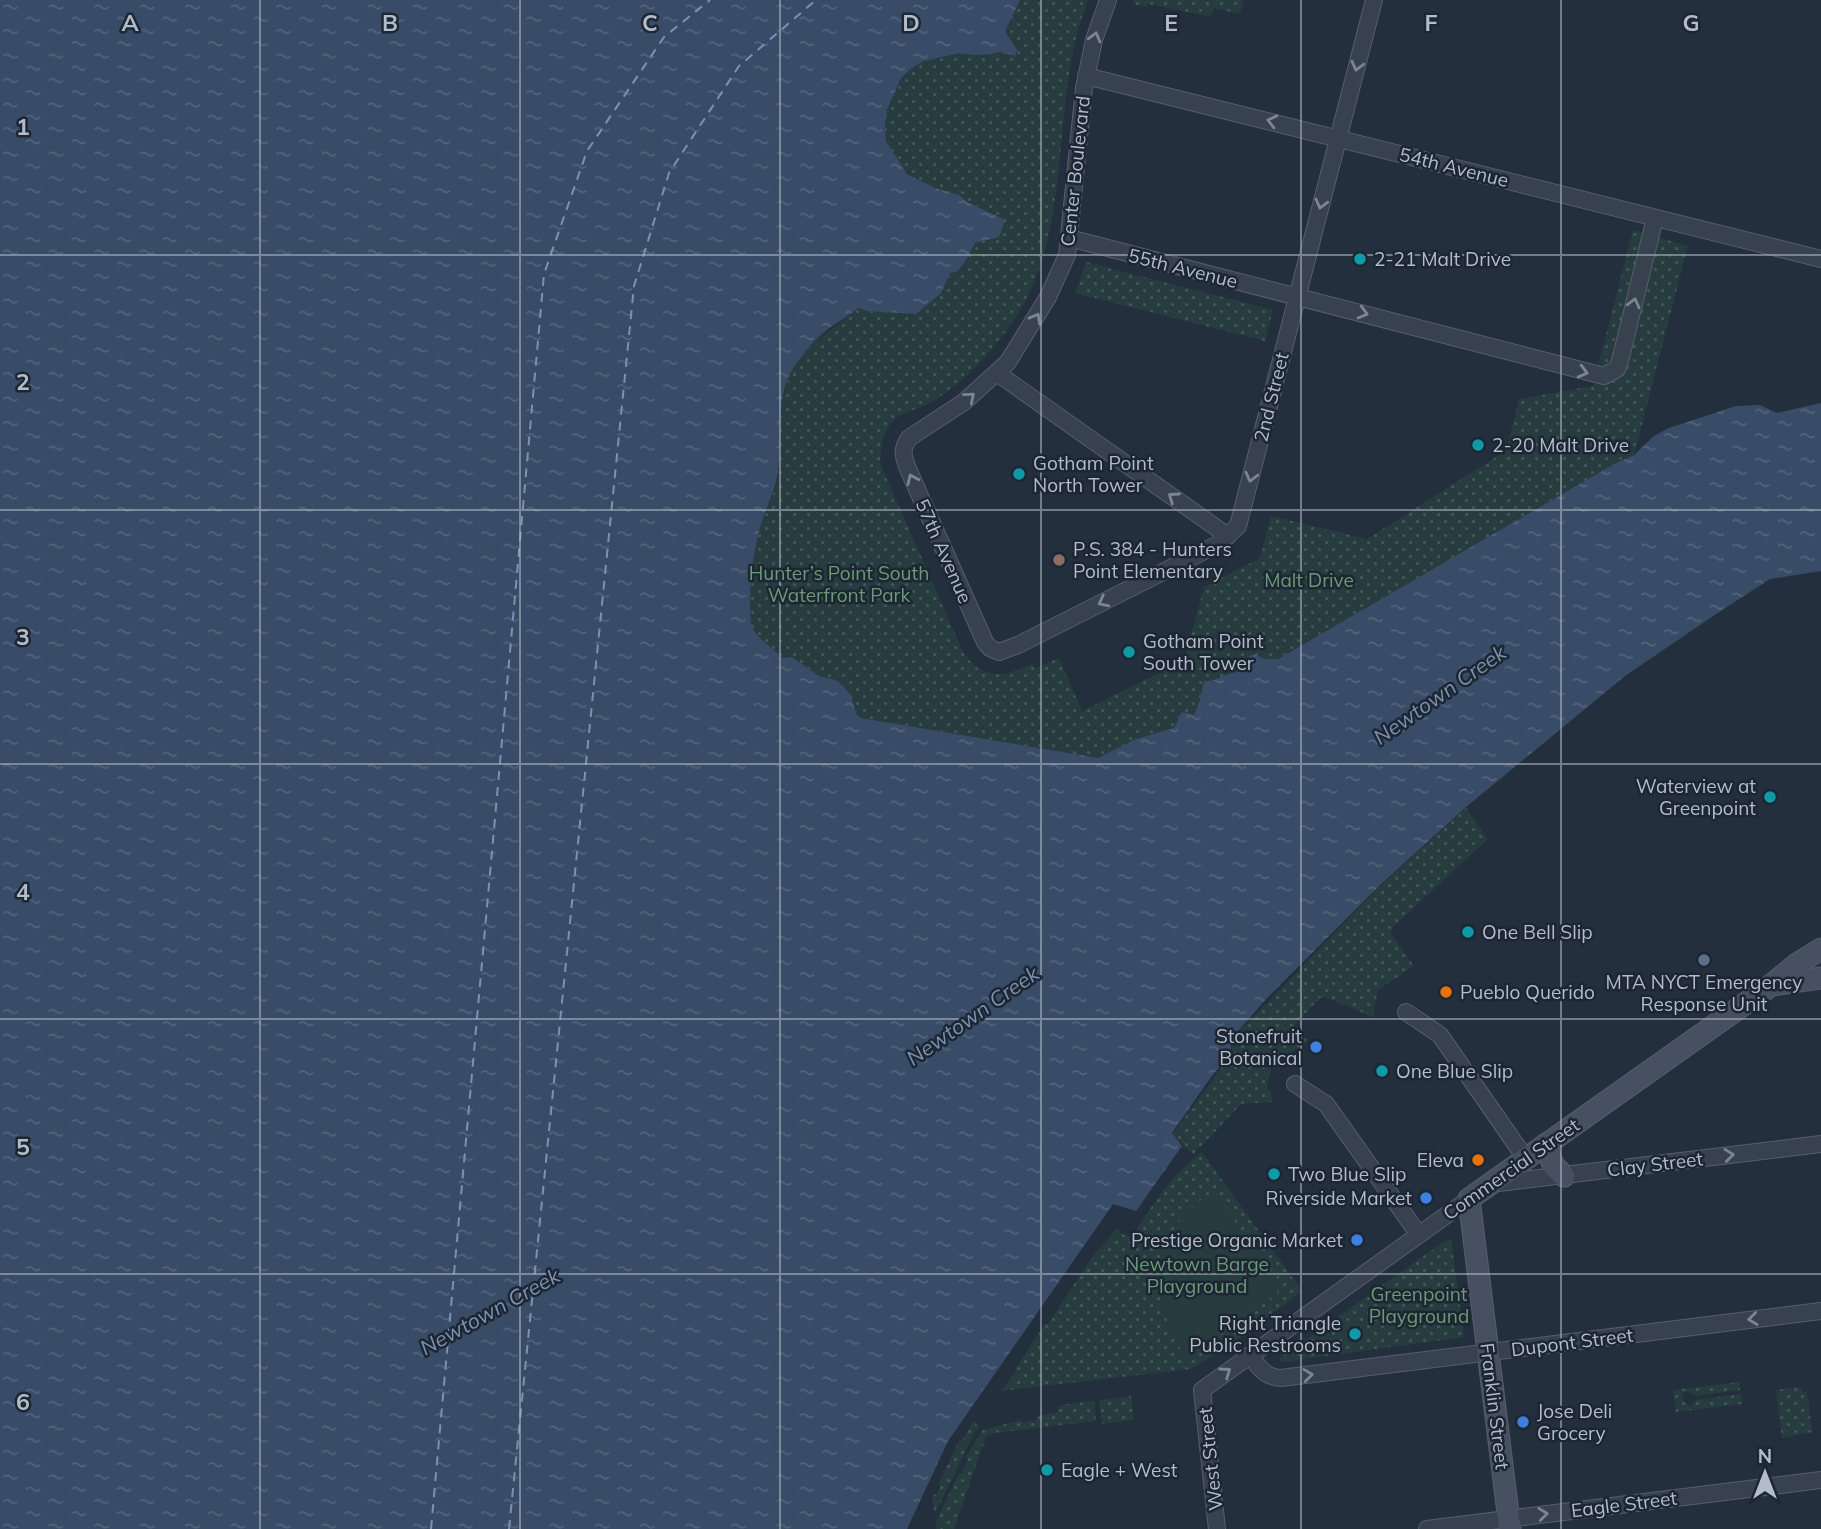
<svg xmlns="http://www.w3.org/2000/svg" width="1821" height="1529" font-family="Mulish,sans-serif">
<defs>
<pattern id="park-dots" width="8" height="8" patternUnits="userSpaceOnUse" patternTransform="scale(1.75)"><rect width="8" height="8" fill="#263c3f"/><path d="M2 2h.1M6 6h.1" fill="none" stroke="#435659" stroke-width="1.8" stroke-linecap="round"/></pattern>
<pattern id="water-ripples" width="26" height="14" patternUnits="userSpaceOnUse" patternTransform="scale(1.75)"><rect width="26" height="14" fill="#394c67"/><path d="M2 4q2-2 4 0t4 0M15 11q2-2 4 0t4 0" fill="none" stroke="#53647b"/></pattern>
</defs>
<rect width="100%" height="100%" fill="#242f3e"/>
<path fill="url(#park-dots)" d="M1020 0H1088C1048 102 1076 222 1017 315 996 348 966 381 932 402 921 408 901 413 895 419 882 431 881 447 880 463L963 652C983 681 1004 677 1032 664L1035 668 1059 658 1082 711 1184 661 1204 587 1260 558 1271 516 1367 539 1507 450 1519 399 1593 386 1633 230 1688 246 1634 455 1614 464 1278 659H1264L1254 654 1247 657 1238 672C1225 672 1217 683 1204 682L1200 700 1194 715 1180 718 1174 728 1136 739 1098 758 861 718 857 715 833 679 819 676 792 657 783 658C774 649 754 637 751 624 747 600 752 553 760 529 766 509 777 490 779 468 782 437 777 404 790 374 805 341 835 330 858 307L867 311 916 314 941 293 950 273 968 257 975 243 1002 217 967 202 959 195 935 188 907 174 886 141 885 126 887 110 901 78 912 68 924 61 960 53 992 54 1017 50 1005 31Z
M1134 0H1244L1240 14 1214 8 1211 17 1148 4 1147 7 1133 4Z
M1086 262 1273 310 1265 341 1075 293Z
M1466 808 1488 839 1392 928 1391 934 1414 966 1378 990 1374 1008 1375 1018 1325 997 1320 998 1291 1029 1298 1042 1307 1038 1306 1042 1271 1067 1267 1089 1271 1093 1272 1102 1241 1104 1193 1155 1173 1134 1230 1056 1233 1038 1378 888Z
M1202 1152 1302 1291 1227 1347 1191 1369 999 1391 1004 1387 1016 1371V1368L1045 1324H1048L1092 1257 1117 1229 1122 1234 1132 1237C1149 1209 1175 1170 1202 1152Z
M1451 1239 1464 1337 1281 1362 1280 1358 1446 1240Z
M1739 1382 1740 1390 1696 1396 1688 1391 1683 1393 1682 1400 1690 1406 1696 1400 1741 1394 1742 1404 1676 1412 1673 1390Z
M1797 1387 1801 1388 1802 1392H1807L1812 1432 1782 1438 1776 1390Z
M1131 1396 1134 1420 1102 1424 1099 1400Z
M1094 1401 1096 1421 995 1433 986 1437 954 1529H936V1522L959 1473 962 1474 968 1459 965 1458 983 1430 1021 1420 1022 1423 1036 1420V1417L1057 1412 1060 1405Z
M973 1421 979 1427 974 1433 935 1514 932 1498 934 1494 936 1495 941 1485 939 1483 959 1440 962 1441Z"/>
<path fill="#263c3f" d="M1213 1192 1279 1281 1277 1294 1187 1359C1147 1301 1147 1231 1213 1192Z"/>
<path fill="url(#water-ripples)" d="M0 0H1020L1005 31 1017 50 1015 56 1000 52 992 54 974 55 960 53 924 61 912 68 901 78 887 110 885 126 886 141 907 174 935 188 959 195 967 202 1002 218 1004 223 999 237 975 243 968 257 957 272 950 273 941 293 916 314 867 311 858 308C849 316 837 322 827 330 813 341 802 355 792 370 775 398 783 440 778 471 775 493 764 511 759 532 752 557 748 598 751 623 753 637 774 648 783 658L792 657 819 676 833 679 842 685 850 694 857 715 861 718 1098 758 1136 739 1174 728 1182 712 1194 715 1200 700 1204 681C1217 683 1225 672 1238 672L1247 657 1254 654 1264 659H1278L1614 464 1634 455 1654 436 1669 428 1736 406 1760 405 1777 413 1821 403V571L1770 579 1716 614 1625 676 1466 807 1380 885 1267 998 1232 1038 1230 1055 1211 1077 1172 1133 1182 1146 1136 1211 1113 1204 948 1441 907 1529H0Z"/>
<g fill="none" stroke-linecap="round" stroke-linejoin="round">
<path stroke="#7c92b1" stroke-width="2" stroke-dasharray="9 7" stroke-linecap="butt" d="M431 1529 544 274 587 151 664 37 710 0
M509 1529 634 286 669 173 739 66 816 0"/>
<defs>
<path id="street" d="M1108 0 1094 40 1084 88 1067 255 1048 297 1008 362 964 402 909 438C901 450 903 456 908 469L985 642 990 648 999 652 1018 645 1218 544 1238 526 1374 0
M1086 76 1821 259
M1069 238 1604 376 1617 369 1620 361 1655 218
M997 373 1228 536
M1406 1012 1440 1035 1526 1159
M1295 1084 1326 1104 1419 1235
M1490 1184 1821 1144
M1250 1355C1259 1368 1265 1377 1281 1378L1821 1311
M1217 1529 1202 1390 1469 1199
M1427 1529 1821 1480"/>
<path id="secondary" d="M1772 985 1821 978
M1546 1144 1553 1165 1564 1176
M1510 1529 1469 1199 1770 986 1797 964 1821 949"/>
</defs>
<use href="#street" stroke="#565f6c" stroke-width="18"/>
<use href="#secondary" stroke="#565f6c" stroke-width="23"/>
<use href="#street" stroke="#38414e" stroke-width="16"/>
<use href="#secondary" stroke="#465061" stroke-width="21"/>
</g>
<defs><path id="oneway-chevron" d="M-2-3.5L2.5 0L-2 3.5" fill="none" stroke-width="1.6" stroke-linecap="round" stroke-linejoin="round" transform="scale(1.75)"/></defs>
<g stroke="#7c8592">
<use href="#oneway-chevron" transform="translate(1095 37) rotate(-75)"/>
<use href="#oneway-chevron" transform="translate(1357 66) rotate(104)"/>
<use href="#oneway-chevron" transform="translate(1272 121) rotate(-166)"/>
<use href="#oneway-chevron" transform="translate(1321 204) rotate(105)"/>
<use href="#oneway-chevron" transform="translate(1634 303) rotate(-76)"/>
<use href="#oneway-chevron" transform="translate(1363 313) rotate(15)"/>
<use href="#oneway-chevron" transform="translate(1036 318) rotate(-61)"/>
<use href="#oneway-chevron" transform="translate(1583 372) rotate(15)"/>
<use href="#oneway-chevron" transform="translate(970 397) rotate(-40)"/>
<use href="#oneway-chevron" transform="translate(1251 477) rotate(104)"/>
<use href="#oneway-chevron" transform="translate(912 479) rotate(-114)"/>
<use href="#oneway-chevron" transform="translate(1173 497) rotate(-145)"/>
<use href="#oneway-chevron" transform="translate(1103 602) rotate(153)"/>
<use href="#oneway-chevron" transform="translate(1729 1155) rotate(-7)"/>
<use href="#oneway-chevron" transform="translate(1753 1319) rotate(173)"/>
<use href="#oneway-chevron" transform="translate(1226 1372) rotate(-35)"/>
<use href="#oneway-chevron" transform="translate(1308 1375) rotate(-7)"/>
<use href="#oneway-chevron" transform="translate(1543 1514) rotate(-7)"/>
</g>
<path fill="none" stroke="#b4bcc9" stroke-width="2" stroke-opacity="0.55" d="M260 0V1529M520 0V1529M780 0V1529M1041 0V1529M1301 0V1529M1561 0V1529M0 255H1821M0 510H1821M0 764H1821M0 1019H1821M0 1274H1821"/>
<g fill="#0f9aa8" stroke="#1d2633" stroke-width="2.5">
<circle cx="1360" cy="259" r="7"/>
<circle cx="1478" cy="445" r="7"/>
<circle cx="1019" cy="474" r="7"/>
<circle cx="1129" cy="652" r="7"/>
<circle cx="1770" cy="797" r="7"/>
<circle cx="1468" cy="932" r="7"/>
<circle cx="1382" cy="1071" r="7"/>
<circle cx="1274" cy="1174" r="7"/>
<circle cx="1355" cy="1334" r="7"/>
<circle cx="1047" cy="1470" r="7"/>
</g>
<circle fill="#8d6e63" stroke="#1d2633" stroke-width="2.5" cx="1059" cy="560" r="7"/>
<circle fill="#5c6f8a" stroke="#1d2633" stroke-width="2.5" cx="1704" cy="960" r="7"/>
<g fill="#e8710a" stroke="#1d2633" stroke-width="2.5">
<circle cx="1446" cy="992" r="7"/>
<circle cx="1478" cy="1160" r="7"/>
</g>
<g fill="#3f7fe0" stroke="#1d2633" stroke-width="2.5">
<circle cx="1316" cy="1047" r="7"/>
<circle cx="1426" cy="1198" r="7"/>
<circle cx="1357" cy="1240" r="7"/>
<circle cx="1523" cy="1422" r="7"/>
</g>
<g text-anchor="middle" stroke-width="5" stroke-linejoin="round" paint-order="stroke">
<g font-size="19" fill="#b4bcc9" stroke="#1d2633">
<text transform="translate(1454 167) rotate(14)" y="7">54th Avenue</text>
<text transform="translate(1075 171) rotate(-84)" y="7">Center Boulevard</text>
<text transform="translate(1183 268) rotate(14)" y="7">55th Avenue</text>
<text transform="translate(1271 397) rotate(-76)" y="7">2nd Street</text>
<text transform="translate(944 551) rotate(66)" y="7">57th Avenue</text>
<text transform="translate(1655 1164) rotate(-7)" y="7">Clay Street</text>
<text transform="translate(1511 1169) rotate(-35)" y="7">Commercial Street</text>
<text transform="translate(1572 1342) rotate(-7)" y="7">Dupont Street</text>
<text transform="translate(1495 1406) rotate(83)" y="7">Franklin Street</text>
<text transform="translate(1210 1459) rotate(-96)" y="7">West Street</text>
<text transform="translate(1624 1504) rotate(-7)" y="7">Eagle Street</text>
</g>
<g font-size="19" fill="#b4bcc9" stroke="#1d2633" text-anchor="start">
<text x="1374" y="266">2-21 Malt Drive</text>
<text x="1492" y="452">2-20 Malt Drive</text>
<text x="1033" y="470">Gotham Point<tspan x="1033" dy="22">North Tower</tspan></text>
<text x="1073" y="556">P.S. 384 - Hunters<tspan x="1073" dy="22">Point Elementary</tspan></text>
<text x="1143" y="648">Gotham Point<tspan x="1143" dy="22">South Tower</tspan></text>
<text x="1756" y="793" text-anchor="end">Waterview at<tspan x="1756" dy="22">Greenpoint</tspan></text>
<text x="1482" y="939">One Bell Slip</text>
<text x="1704" y="989" text-anchor="middle">MTA NYCT Emergency<tspan x="1704" dy="22">Response Unit</tspan></text>
<text x="1460" y="999">Pueblo Querido</text>
<text x="1302" y="1043" text-anchor="end">Stonefruit<tspan x="1302" dy="22">Botanical</tspan></text>
<text x="1396" y="1078">One Blue Slip</text>
<text x="1464" y="1167" text-anchor="end">Eleva</text>
<text x="1288" y="1181">Two Blue Slip</text>
<text x="1412" y="1205" text-anchor="end">Riverside Market</text>
<text x="1343" y="1247" text-anchor="end">Prestige Organic Market</text>
<text x="1341" y="1330" text-anchor="end">Right Triangle<tspan x="1341" dy="22">Public Restrooms</tspan></text>
<text x="1537" y="1418">Jose Deli<tspan x="1537" dy="22">Grocery</tspan></text>
<text x="1061" y="1477">Eagle + West</text>
</g>
<g font-size="19" fill="#6b9a76" stroke="#1d2633">
<text x="839" y="580">Hunter’s Point South<tspan x="839" dy="22">Waterfront Park</tspan></text>
<text x="1309" y="587">Malt Drive</text>
<text x="1197" y="1271">Newtown Barge<tspan x="1197" dy="22">Playground</tspan></text>
<text x="1419" y="1301">Greenpoint<tspan x="1419" dy="22">Playground</tspan></text>
</g>
<g font-size="21" font-style="italic" fill="#7c92b1" stroke="#1d2633">
<text transform="translate(1440 695) rotate(-35)" y="7">Newtown Creek</text>
<text transform="translate(973 1016) rotate(-35)" y="7">Newtown Creek</text>
<text transform="translate(490 1312) rotate(-29)" y="7">Newtown Creek</text>
</g>
</g>
<g font-size="23" text-anchor="middle" font-weight="bold" fill="#b4bcc9" stroke="#1d2633" stroke-width="5" stroke-linejoin="round" paint-order="stroke">
<text x="130" y="31">A</text>
<text x="390" y="31">B</text>
<text x="650" y="31">C</text>
<text x="911" y="31">D</text>
<text x="1171" y="31">E</text>
<text x="1431" y="31">F</text>
<text x="1691" y="31">G</text>
<text x="23" y="135">1</text>
<text x="23" y="390">2</text>
<text x="23" y="645">3</text>
<text x="23" y="900">4</text>
<text x="23" y="1155">5</text>
<text x="23" y="1410">6</text>
</g>
<g transform="translate(1765 1473)" stroke="#1d2633" stroke-width="5" paint-order="stroke">
<path d="M0-5L12 26L0 18L-12 26Z" fill="#b4bcc9"/>
<text y="-10" font-size="19" font-weight="bold" text-anchor="middle" fill="#b4bcc9">N</text>
</g>
</svg>
